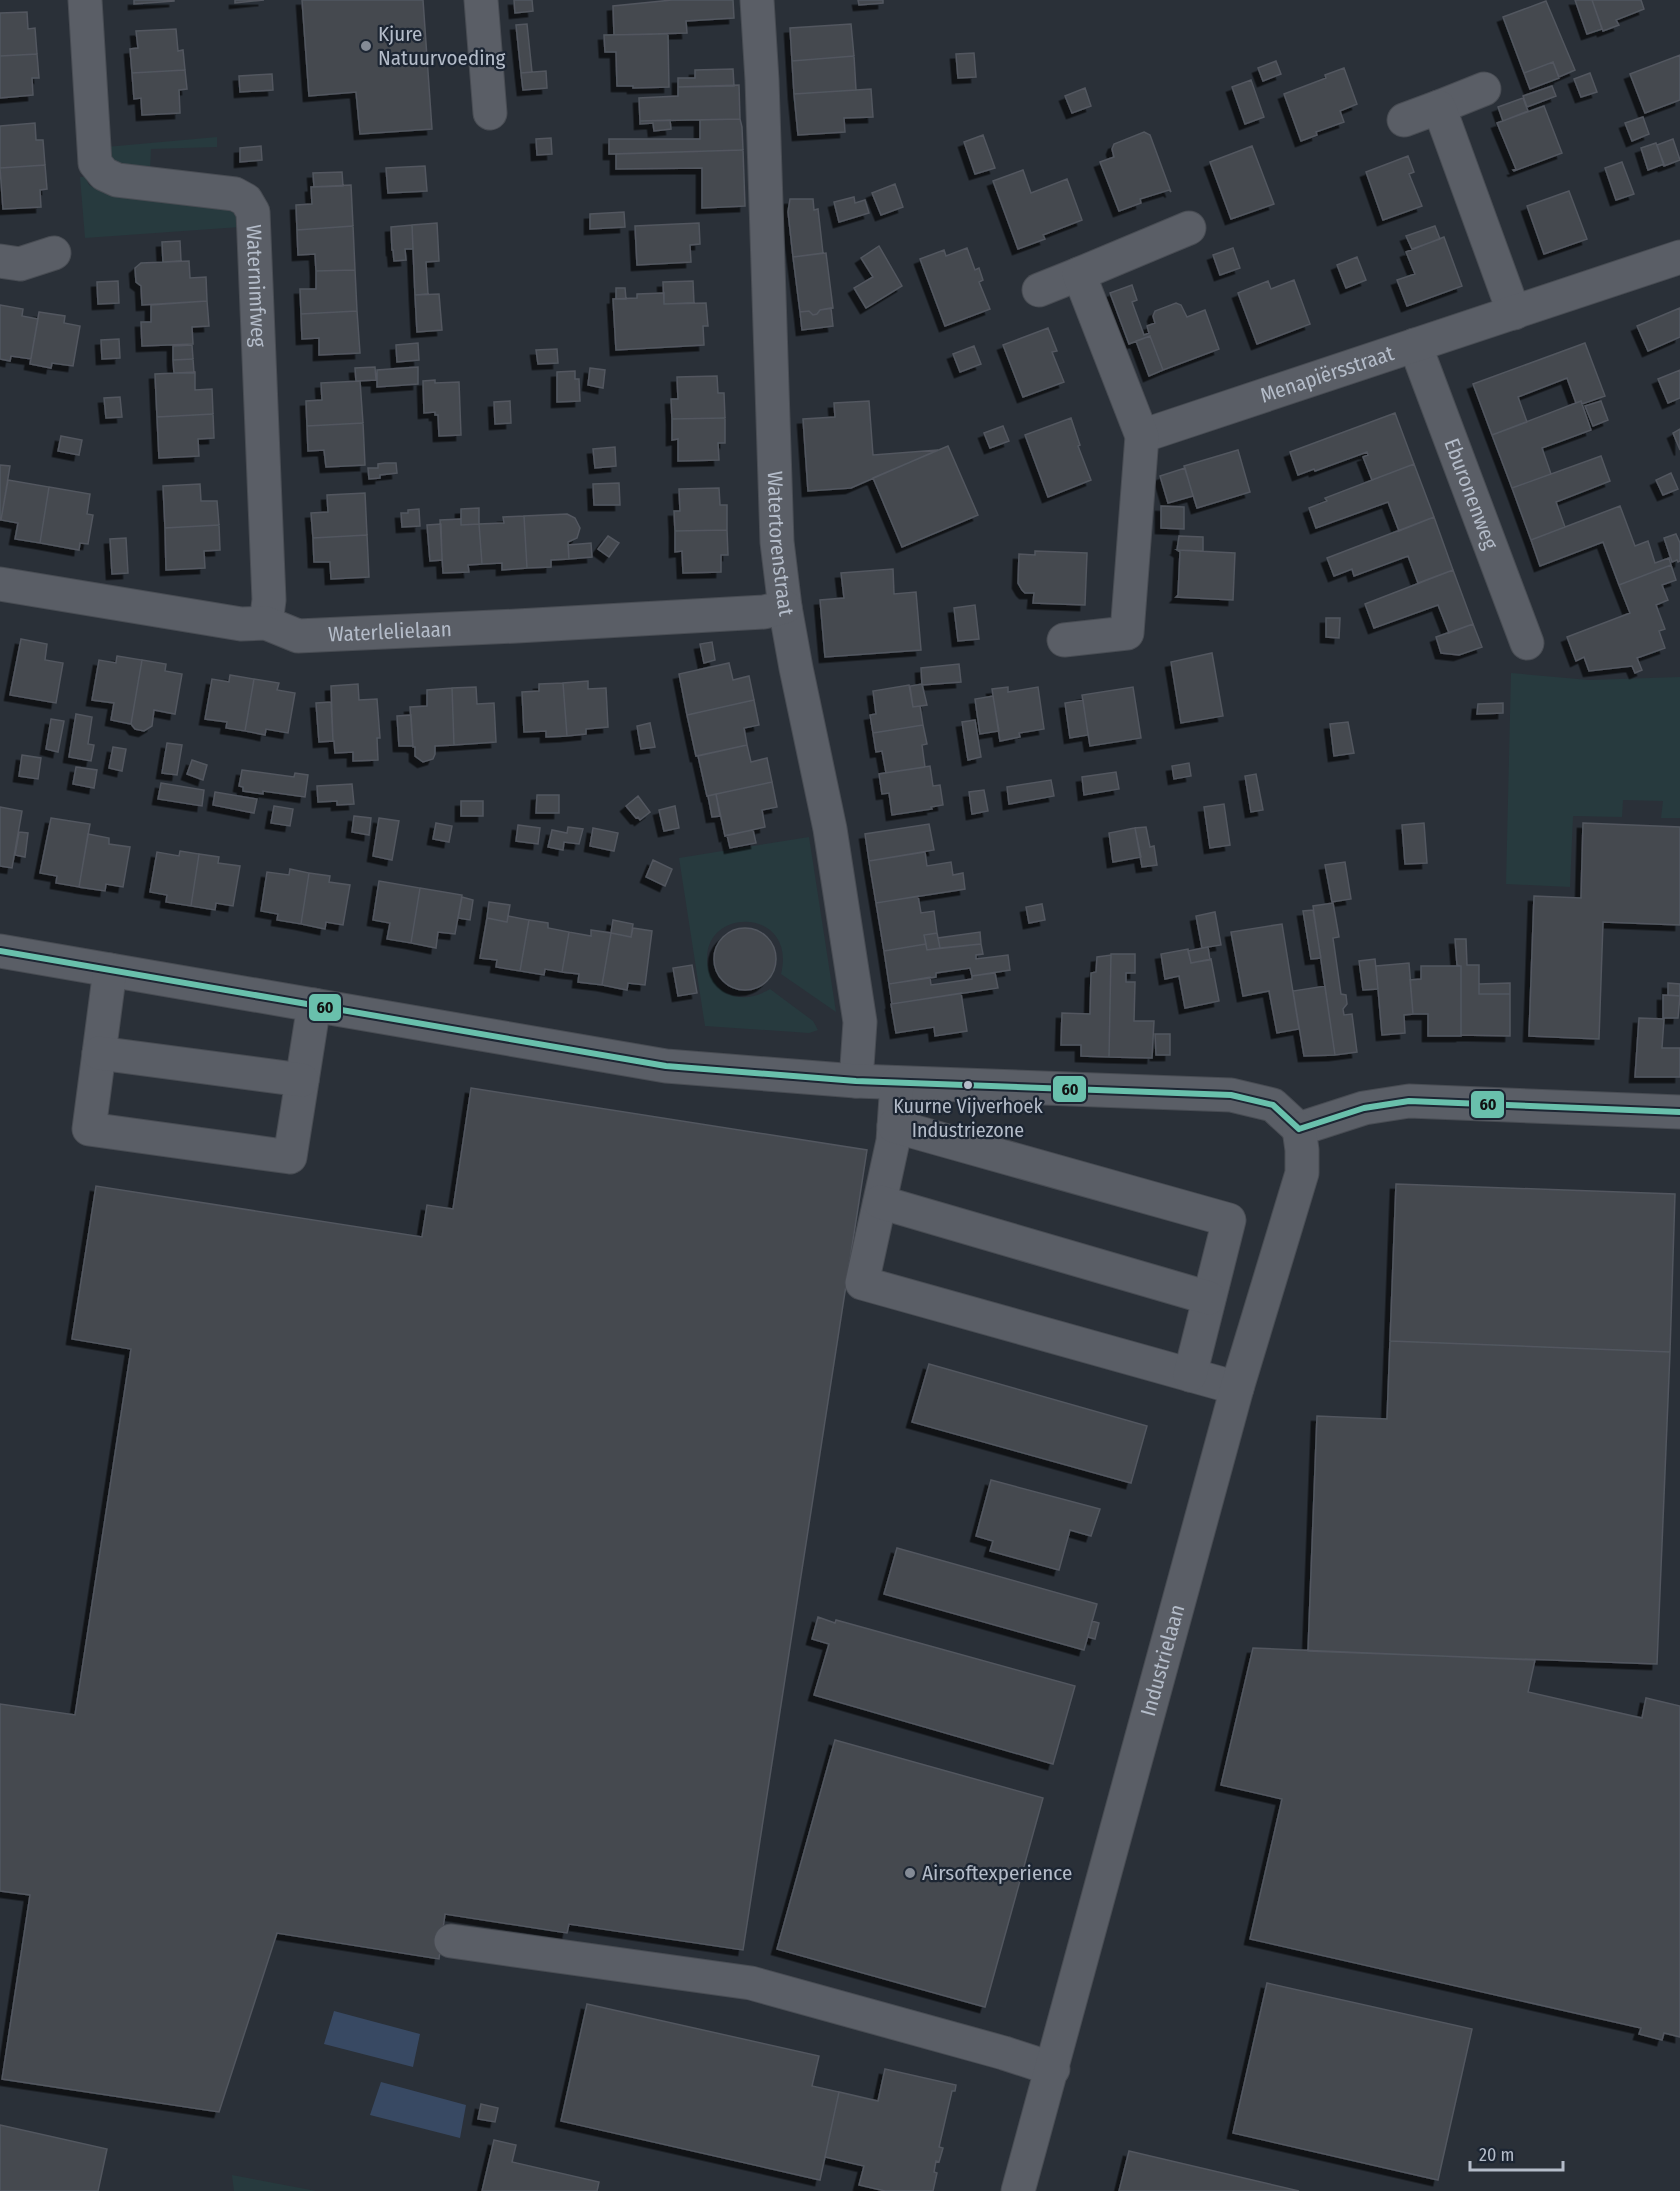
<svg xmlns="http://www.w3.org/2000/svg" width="1680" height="2191" font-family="'Fira Sans Condensed',sans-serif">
<defs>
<filter id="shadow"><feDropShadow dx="-5.5" dy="5.5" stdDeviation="0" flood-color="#0009"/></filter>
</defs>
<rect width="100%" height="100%" fill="#2a3038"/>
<path fill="#273a3e" d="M217 137V147L151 149 150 171 127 170 110 159 106 147Z
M80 177H85L89 185 102 192 229 208 237 217 240 227 85 238Z
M1511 673 1589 680 1680 677V818H1661L1663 801 1623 800 1622 817 1573 816 1570 887 1506 884Z
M809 837 836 1012 781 974C798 905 697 906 708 967 710 978 717 987 726 993 742 1001 756 997 770 989L813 1021 818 1030 809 1033 705 1026 679 858Z
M232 2175 316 2191H234Z"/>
<path fill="#384963" d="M334 2011 420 2034 413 2067 324 2044Z
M381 2082 466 2105 460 2138 370 2115Z"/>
<path fill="#444950" stroke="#52575f" stroke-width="1.5" filter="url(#shadow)" d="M134 0H174V1L134 4Z
M235 0H264L235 3Z
M302 0H423L432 129 360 134 356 92 309 96Z
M514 0H532L533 11 515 13Z
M672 0H733L734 18 686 21 687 33 614 35 613 6Z
M858 0H883V3L859 5Z
M1575 0H1592L1602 29 1587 34Z
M1592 0H1641L1644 9 1616 20 1619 25 1603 31Z
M1546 1 1575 70 1559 77 1553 62 1524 73 1503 17Z
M27 12 28 29 35 28 37 54 0 56V13Z
M527 24 532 72 521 73 516 25Z
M851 24 854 56 792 61 790 28Z
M176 29 178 51 183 50 185 70 132 73 130 49 138 48 136 31Z
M668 34 669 87 633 88V86H617L616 52H605L604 35Z
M974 53 976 77 958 78 956 54Z
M37 54 39 78H32L33 95 0 98V56Z
M1680 55V100L1645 113 1630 74Z
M854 56 856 90 794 94 792 61Z
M1276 61 1281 74 1263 81 1258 68Z
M1553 62 1559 78 1530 89 1524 73Z
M1344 68 1357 104 1340 111 1344 122 1316 132 1317 135 1301 141 1284 94 1326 78 1325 75Z
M733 69 734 86 678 87V78H695V70Z
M185 70 187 89 179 90 180 113 142 115 141 98 134 99 132 73Z
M546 71 547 88 523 90 521 73Z
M1590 73 1597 92 1581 97 1574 79Z
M272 74 273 90 240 92 239 76Z
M1251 80 1264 117 1245 124 1232 87Z
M739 85 740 119 640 121 639 98 678 96V87Z
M1552 86 1556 96 1527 107 1523 96Z
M1085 88 1091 106 1072 113 1065 96Z
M871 89 873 117 844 118 845 132 798 135 794 94Z
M1523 98 1528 111 1503 121 1498 107Z
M1544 106 1562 153 1514 171 1513 170 1516 169 1497 123Z
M1643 117 1649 134 1632 141 1625 123Z
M740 119 742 127 743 150 609 154V139H700V120Z
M670 120 671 129 654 131 653 123 640 124V121Z
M35 123 36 140H43L45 165 0 168V126Z
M1144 132 1150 135 1171 192 1169 190 1140 199 1141 203 1119 211 1100 162 1114 157 1112 149 1114 144Z
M983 135 995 168 975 174 964 142Z
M551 138 552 154 537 155 536 139Z
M1673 139 1680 160 1664 166 1657 145Z
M1656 143 1664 164 1648 170 1641 148Z
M261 146 262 160 240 162V148Z
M1252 146 1274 204 1231 219 1210 162Z
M743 150 745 206 702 208V168L616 169V154Z
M1408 156 1414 172 1409 174 1422 206 1383 220 1366 172Z
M1622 162 1634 194 1616 200 1605 168Z
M45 165 47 189 40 190 41 207 3 209 0 168Z
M425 166 427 191 388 193 386 168Z
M1023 170 1031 193 1067 179 1082 220 1043 235 1045 239 1018 249 993 181Z
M342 172 343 186 314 187 313 173Z
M895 184 903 207 881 215 872 193Z
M351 185 353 226 297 230 296 205 312 204 311 187Z
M1569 191 1587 239 1544 254 1527 206Z
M854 197 855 203 865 200 869 213 839 222 834 202Z
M790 199H813L814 210 818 209 823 253 793 257 788 212Z
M624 212 625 227 590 229V214Z
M437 223 439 261 426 262 428 294 415 295 412 225Z
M699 223 700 244 690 245 691 262 637 265 635 226Z
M412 225 413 249H405L406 260 394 261 393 250H392L391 227Z
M353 226 355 270 316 271 315 254 298 255 297 230Z
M1435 226 1440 239 1412 249 1406 236Z
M1444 237 1462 286 1407 306 1397 280 1415 274 1406 252Z
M180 241 181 261 163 262 162 242Z
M879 246 902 286 866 308 854 288 873 277 861 258Z
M967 248 975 270 979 268 983 280 979 282 990 309 945 326 920 259 944 250 946 256Z
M1233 248 1240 268 1220 275 1213 255Z
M826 253 833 308 820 310 817 314 813 315 809 311 800 312 793 257Z
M1357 257 1366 280 1346 288 1337 265Z
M189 261 190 278 206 277 207 301 142 305 141 286 136 282 135 268 141 263Z
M355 270 357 311 301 314 300 289H316V271Z
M1294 280 1310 324 1257 344 1238 293 1268 281 1271 289Z
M118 281 119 303 98 304 97 282Z
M693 281 694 303 664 304 663 282Z
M1132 285 1137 300 1132 302 1144 335 1149 333 1147 326 1155 323 1153 316 1155 311 1176 303 1181 305 1187 317 1205 310 1219 349 1163 370 1150 336 1129 344 1110 293Z
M616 288H625L626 299H616Z
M664 293V304L706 303 708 326H703L704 345 616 350 613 299 637 298V294Z
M439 294 442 330 417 332 415 295Z
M207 301 209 326 192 327 193 344 142 346 141 322H151V305Z
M0 305 23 309 22 316 38 319 31 359 11 356 10 361 0 359Z
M831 308 833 326 802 330 800 312 809 311 813 315 817 314 820 310Z
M1680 308V337L1648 351 1637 326Z
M357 311 360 353 319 355V338L302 339 301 314Z
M39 312 65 316 64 323 80 326 73 366 52 363 51 368 30 364Z
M1048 328 1057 351 1052 352 1064 382 1023 397 1003 345Z
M1150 336 1163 370 1149 376 1136 341Z
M119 339 120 358 102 359 101 340Z
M418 343 419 360 397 362 396 345Z
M1585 343 1605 396 1582 404 1581 401 1576 403 1567 378 1518 397 1527 422 1492 435 1473 384Z
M192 345 193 359 173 360V346Z
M974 346 981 364 960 372 953 354Z
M557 349 558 363 538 364 536 350Z
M193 359 194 373H174L173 360Z
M375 367 376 380 356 381 355 368Z
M418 367V384L377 387V370Z
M590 368 605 370 603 388 588 385Z
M1680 370V398L1668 403 1658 379Z
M575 371V379H579L580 401 557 402V372Z
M195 372V390L212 389 213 414 157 417 155 374Z
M717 376 718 393H724L725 418 672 419 671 399H678L677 377Z
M435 380V383L459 382 461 435 439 436 438 415H435V412L424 413 423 381Z
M360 381 363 423 307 426 306 401 322 400 321 383Z
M120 397 122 417 106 418 104 398Z
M510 401 511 423 495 424 494 402Z
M869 401 873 455 938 450 851 488 808 491 803 419 835 417 834 403Z
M1581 401 1591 430 1542 448 1551 474 1512 488 1492 435Z
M1601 401 1608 420 1593 426 1585 406Z
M1395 413 1414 464 1372 480 1363 457 1368 455 1367 452 1315 471 1314 469 1298 475 1290 452Z
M213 414 214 438 198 439 199 456 159 458 157 417Z
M725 418V443H718L719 460 678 461V439L672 440V419Z
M1071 418 1080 445 1078 446 1091 480 1048 497 1025 435Z
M363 423 365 465 326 467 324 450 308 451 307 426Z
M1003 426 1009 441 990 448 984 433Z
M1680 429V450L1673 433Z
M61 436 82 440 79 455 58 451Z
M948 446 978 515 902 547 873 478Z
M615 447 616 466 595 468 593 449Z
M1238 450 1250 492 1197 508 1184 466Z
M1601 456 1610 481 1556 502 1565 527 1531 540 1512 488Z
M385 463H396L397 473 380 475V478L369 479 368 468H378V464Z
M1414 464 1434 517 1399 531 1388 502 1316 528 1309 508 1327 501 1325 498Z
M0 465 10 466 1 520H0Z
M1185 468 1193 496 1168 503 1160 476Z
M1671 473 1678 489 1663 495 1656 480Z
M8 480 49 487 40 543 15 539 18 523 1 520Z
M619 483 620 505H594L593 484Z
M200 484 201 501H217L219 525 165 528 163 486Z
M49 487 90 494 87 514 93 515 88 544 80 543 79 550 40 543Z
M719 488 720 505H727V530L675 531 674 511H680L679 489Z
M365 493 367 535 313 538 311 513 328 512 327 495Z
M1161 506 1184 507V529L1161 528Z
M1620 506 1635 546 1648 541 1655 563 1669 558 1671 565 1619 585 1603 542 1540 566 1531 540Z
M479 508V524L461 525V509Z
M419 509 420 526 402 527 401 513H408V510Z
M567 514 575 518 580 528 577 538 568 542 569 559 551 560V567L527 568 524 516Z
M524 516 527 568 502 570V563L482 564 479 524 504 523 503 517Z
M1434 517 1453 570 1418 583 1408 556 1354 576 1352 569 1334 576 1327 558Z
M461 519V525L479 524 482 564 468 565 469 572 443 573 440 520Z
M441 524 442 560 430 561 427 525Z
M219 525 220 550 204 551 205 568 166 570 165 528Z
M727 530 728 555H721V572L683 573 682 551 675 552V531Z
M1676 534 1680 543V561L1678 562 1677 560 1672 562 1664 538Z
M367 535 369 577 331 579 330 562H314L313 538Z
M608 536 619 543 609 557 598 549Z
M1179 536 1203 537V551L1177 550Z
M126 538 128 573 112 574 110 539Z
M591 543 592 557 569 559 568 545Z
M1177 550 1235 553 1233 600 1176 597 1178 595 1180 552Z
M1035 551 1087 553 1085 605 1033 603 1034 593H1025L1022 590 1018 583 1019 554 1035 555Z
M1671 565 1676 580 1662 585 1668 600 1656 605 1665 629 1659 631 1665 648 1637 658 1642 670 1635 673 1632 666 1589 671 1584 657 1576 661 1567 637 1630 613 1619 585Z
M893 569 894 594 916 592 921 650 825 657 820 600 844 598 841 573Z
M1453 570 1473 624 1449 633 1438 605 1374 628 1365 604Z
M975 605 979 639 958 641 954 608Z
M1326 618H1340L1339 638 1326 637Z
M1473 624 1482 647 1459 655 1441 653 1436 637Z
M21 639 47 644 45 660 63 663 56 703 10 695Z
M712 642 715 660 704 663 700 644Z
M1212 653 1223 716 1181 723 1171 662Z
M117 656 142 660 131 724 111 720 114 703 92 700 99 660 116 663Z
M142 660 166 664 165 671 182 674 175 714 154 710 152 726 144 731 135 729 131 724Z
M729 663 733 680 749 676 754 700 687 715 679 674Z
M959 664 961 682 922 685 921 668Z
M230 675 254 679 245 731 226 728 227 722 205 719 212 679 229 682Z
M254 679 279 683 277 690 295 693 288 733 266 729 265 735 245 731Z
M588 681V689L606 688 608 727 586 729V734L567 736 563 683Z
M563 683 567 736 546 737V731L524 732 522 692 539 691V684Z
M358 684 359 700 377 699 380 738H377L378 760 353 761V752L335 753 334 741H333L331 686Z
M922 684 927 705 913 707 910 686Z
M909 685 913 707 920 706 923 725 873 733 870 715 876 714 873 691Z
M476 687 477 704 494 703 496 742 454 745 452 688Z
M1008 687V692L1038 687 1044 729 1019 733 1020 737 1000 741 992 689Z
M1133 687 1141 738 1090 746 1082 695Z
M452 688 454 745 435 746V754L433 759 423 762 415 756V747H413L410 707 427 706V690Z
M993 696 999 731 980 734 975 699Z
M754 700 759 725 744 728 747 745 696 756 687 715Z
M1083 700 1088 735 1070 738 1065 703Z
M331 702 333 741 319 742 316 703Z
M1503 703V713L1477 714 1478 704Z
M76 714 92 717 88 744 94 745 91 761 69 757Z
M411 715 413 746H399L397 716Z
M51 719 64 721 58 752 46 749Z
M975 720 981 757 968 760 962 722Z
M1348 722 1354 753 1334 756 1330 724Z
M650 723 655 747 641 749 637 726Z
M923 725 927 744 922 745 925 767 886 773 882 751 876 752 873 733Z
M167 743 182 745 177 775 162 773Z
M747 745 751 762 767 758 772 782 707 796 698 756Z
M113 747 126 749 122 771 109 768Z
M22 755 41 758 38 779 19 776Z
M192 760 207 765 203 780 187 774Z
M1189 763 1191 776 1174 779 1172 766Z
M930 766 933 786 940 785 943 805 931 807 932 809 892 815 889 793 882 794 879 774Z
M76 767 97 770 94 788 73 784Z
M242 770 294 777 295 773 308 775 305 797 263 791V794L243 791V787L239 786Z
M1116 772 1119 789 1084 795 1082 777Z
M1256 774 1263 810 1251 812 1245 776Z
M1051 780 1054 796 1009 804 1007 787Z
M772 782 777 807 762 810 765 827 725 836 716 794Z
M161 783 204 790 202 806 158 799Z
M352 784 354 804 337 805V801L318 802 317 786Z
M984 790 988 811 972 814 969 792Z
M215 792 257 799 254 813 213 805Z
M716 794 720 816 712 817 708 796Z
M537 795H559V813H536Z
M638 796 650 812 640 820 638 817 636 818 626 806Z
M461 801H483V816H461Z
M1224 804 1230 845 1210 848 1204 807Z
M274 806 293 809 290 826 271 823Z
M675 806 679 828 664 831 659 810Z
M0 807 22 811 12 868 0 866Z
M354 816 371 818 369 835 352 832Z
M51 818 90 824 79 887 56 883 57 876 40 873Z
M379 818 399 821 392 860 373 856Z
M436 823 452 826 449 842 433 839Z
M1424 823 1427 863 1405 864 1402 825Z
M1583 823 1680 827V925L1603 922 1599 1039 1529 1036 1534 896 1581 898Z
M929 824 934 850 869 861 865 834Z
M518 825 540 828 538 844 516 841Z
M568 827 583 829 579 844 564 842 563 850 548 847 552 830 567 833Z
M1146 827 1150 847 1154 846 1157 865 1142 867 1135 828Z
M593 828 618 833 614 851 590 846Z
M1135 828 1141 857 1113 862 1109 833Z
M753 830 756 843 730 848 727 835Z
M19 832 28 833 25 857 15 855Z
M88 834 109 838V844L130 847 123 887 106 884 105 891 79 887Z
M180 851 199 854 191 906 166 902 167 895 150 892 157 852 179 856Z
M925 852 927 866 951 862 953 875 963 873 965 889 876 903 869 861Z
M199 854 219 857 218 863 240 866 233 906 216 903 215 910 191 906Z
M653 860 672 869 665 886 646 877Z
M1345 862 1351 899 1332 902 1325 865Z
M290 869 309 873 301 924 277 920 278 914 261 911 267 872 289 875Z
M309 873 330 876 329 882 350 885 343 925 326 922 325 929 301 924Z
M379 881 420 888 411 943 387 939 390 923 373 920Z
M420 888 462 895 455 934 438 932 436 948 411 943Z
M918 896 921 913 934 911 937 933 924 935 926 944 884 951 876 903Z
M462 897 473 900 470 920 458 918Z
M489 902 510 905 507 922 487 918Z
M1333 903 1339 937 1333 938 1341 994 1346 995 1347 1004 1343 1009 1344 1015 1352 1014 1357 1052 1335 1055 1313 906Z
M1042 904 1045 920 1029 923 1026 907Z
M1313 910 1321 958 1311 959 1303 911Z
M1215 912 1221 945 1202 948 1196 916Z
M508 916 529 920 520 971 496 967 497 960 480 958 487 918 507 922Z
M529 920 548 923V928L569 932 562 972 545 969 544 975 520 971Z
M613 920 633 924 631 937 611 933Z
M1282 924 1299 1029 1277 1033 1269 991 1243 996 1231 932Z
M633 928 652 931 645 985 628 983 627 990 602 985 611 933 631 937Z
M714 959a31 31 0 1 1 62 0a31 31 0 1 1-62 0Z
M591 930 611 933 602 985 578 982 579 974 562 972 569 932 591 936Z
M980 932 981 944 940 948 938 938Z
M937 933 940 948 927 950 924 935Z
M1455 939H1466L1467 965H1479V994H1510V1036L1461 1035V966L1457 965Z
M926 944 927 950 981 944 983 954 976 955V959L1008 955 1010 970 972 976 970 968 936 973V977L889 984 884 951Z
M1208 947 1210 960 1191 963 1188 951Z
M1188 949 1191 963 1211 959 1219 1001 1185 1008 1179 976 1165 979 1161 954Z
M1111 954H1135V973H1126V982H1135L1134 1021H1154L1152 1058 1109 1057Z
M1111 955 1109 1057 1081 1056V1045H1061L1062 1013 1090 1014 1091 973 1096 972 1097 957Z
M1375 959 1378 989 1363 990 1359 961Z
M1409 963 1413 1014 1404 1015 1405 1033 1382 1035 1376 966Z
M692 965 697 993 678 996 673 968Z
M1421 966H1461V1036H1428V1014H1413L1410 980 1421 979Z
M995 973 998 988 892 1004 889 984 930 977 931 985 972 979V976Z
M1510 983V994H1479V984Z
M1668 983 1680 984V996L1668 995Z
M1325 986 1335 1055 1304 1056 1293 991Z
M961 993 967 1031 935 1036 934 1027 896 1033 891 1004Z
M1663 995 1680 996 1678 1018H1663Z
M1639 1018 1664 1019 1662 1048H1680V1077H1635Z
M1155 1034H1170V1055H1156Z
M471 1088 867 1150 743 1950 569 1924 567 1933 445 1914 439 1959 277 1933 219 2112 2 2079 30 1895 0 1891V1704L75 1715 131 1349 72 1339 96 1186 422 1237 427 1205 453 1209Z
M1396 1184 1675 1194 1670 1352 1390 1341Z
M1390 1341 1670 1352 1657 1664 1308 1651 1317 1416 1387 1419Z
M929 1364 1147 1426 1131 1483 912 1422Z
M991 1480 1100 1509 1091 1536 1070 1530 1059 1570 990 1551 993 1541 976 1536Z
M897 1548 1097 1604 1084 1650 884 1594Z
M818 1617 835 1623 836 1620 1075 1686 1053 1764 814 1695 829 1644 812 1639Z
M1092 1621 1099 1623 1095 1639 1088 1637Z
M1253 1648 1535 1660 1528 1692 1642 1718 1646 1698 1680 1706V2037L1664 2033 1662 2040 1639 2034 1641 2028 1250 1939 1282 1799 1221 1785Z
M835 1740 1043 1798 985 2007 777 1949Z
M1267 1983 1472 2029 1438 2180 1233 2133Z
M587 2004 819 2056 812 2086 839 2092 820 2180 561 2121Z
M885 2069 956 2085 955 2091H952L939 2147 943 2148 939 2162 936 2161 934 2172 937 2173 933 2191H885L859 2185 864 2166 825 2157 839 2092 878 2101Z
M481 2104 498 2108 495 2122 478 2119Z
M0 2125 107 2149 98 2191H0Z
M494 2140 516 2145 512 2162 599 2182 597 2191H482Z
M1129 2151 1299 2191H1119Z"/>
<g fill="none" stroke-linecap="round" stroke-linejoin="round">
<defs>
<g id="minor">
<path id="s1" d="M85 0 95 163 104 174 117 180 235 194 246 200 253 212 269 600 266 623"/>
<path d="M481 0 490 113"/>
<path id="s2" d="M757 0 762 80 777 542 785 607 796 668 830 829 860 1022 856 1081"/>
<path d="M1439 107 1484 89"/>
<path d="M1404 120 1439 107 1514 313"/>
<path d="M0 261 20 264 54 253"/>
<path d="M1039 290 1079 274"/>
<path id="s3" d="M1415 345 1527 643"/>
<path id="s4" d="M1142 436 1680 257"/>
<path id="s5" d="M0 584 241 624 266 623 298 636 517 626 764 612 785 607"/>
<path d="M1064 640 1127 633 1142 436 1079 274 1189 228"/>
<path d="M0 951 666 1066 856 1081 1231 1095 1273 1105 1299 1129"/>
<path d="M110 970 89 1129 290 1157 314 1005"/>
<path d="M99 1053 302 1080"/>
<path d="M897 1083 893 1141 862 1283 1237 1388"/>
<path d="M894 1126 1229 1220 1190 1375"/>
<path d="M1299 1129 1364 1108 1409 1101 1680 1112"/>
<path d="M880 1202 1209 1298"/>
<path d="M451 1941 751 1983 1004 2053 1053 2069"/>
<path id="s6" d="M1018 2191 1237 1388 1302 1173V1150L1299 1129"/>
</g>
</defs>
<use href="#minor" stroke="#484c53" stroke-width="35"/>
<use href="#minor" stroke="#5a5e66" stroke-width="33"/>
<defs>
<path id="bus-1" d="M0 951 666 1066 856 1081 1231 1095 1273 1105 1299 1129
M1299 1129 1364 1108 1409 1101 1680 1112"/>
</defs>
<use href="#bus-1" stroke="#1d2633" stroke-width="10"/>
<use href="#bus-1" stroke="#69c0ac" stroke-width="6"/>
</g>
<g fill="#848b96" stroke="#1d2633" stroke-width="2">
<circle cx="366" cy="46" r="6"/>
<circle cx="910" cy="1873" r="6"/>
</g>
<circle fill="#b4bcc9" stroke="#1d2633" stroke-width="2" cx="968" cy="1085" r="5"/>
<g text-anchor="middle" stroke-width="4.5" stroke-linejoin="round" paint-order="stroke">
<g font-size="20" fill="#b4bcc9" stroke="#1d2633">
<text x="968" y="1113">Kuurne Vijverhoek<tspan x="968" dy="24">Industriezone</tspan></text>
</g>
<g font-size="21" fill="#b4bcc9" stroke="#1d2633" text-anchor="start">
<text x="378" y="41">Kjure<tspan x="378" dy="24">Natuurvoeding</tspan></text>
<text x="922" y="1880">Airsoftexperience</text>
</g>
<g font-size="21" fill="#b4bcc9" stroke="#1d2633">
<text dy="7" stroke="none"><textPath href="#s1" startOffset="411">Waternimfweg</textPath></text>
<text dy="7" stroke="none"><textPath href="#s4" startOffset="195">Menapiërsstraat</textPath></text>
<text dy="7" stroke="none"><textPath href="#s3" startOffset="159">Eburonenweg</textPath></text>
<text dy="7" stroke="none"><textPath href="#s2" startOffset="544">Watertorenstraat</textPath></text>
<text dy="7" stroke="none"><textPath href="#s5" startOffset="396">Waterlelielaan</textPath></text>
<text dy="7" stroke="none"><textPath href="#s6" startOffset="550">Industrielaan</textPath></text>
</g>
</g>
<g stroke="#1d2633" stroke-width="2">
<rect x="308" y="993" width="34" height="29" rx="6" fill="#69c0ac"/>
<rect x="1052" y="1075" width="35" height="28" rx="6" fill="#69c0ac"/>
<rect x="1470" y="1090" width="35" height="29" rx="6" fill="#69c0ac"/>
</g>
<g font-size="16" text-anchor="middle" font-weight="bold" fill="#111">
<text x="325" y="1013">60</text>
<text x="1070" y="1095">60</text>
<text x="1488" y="1110">60</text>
</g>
<path d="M1470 2161v9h93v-9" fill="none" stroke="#b4bcc9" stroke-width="3"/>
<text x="1479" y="2161" font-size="18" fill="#b4bcc9" stroke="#1d2633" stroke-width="4.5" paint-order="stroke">20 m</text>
</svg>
